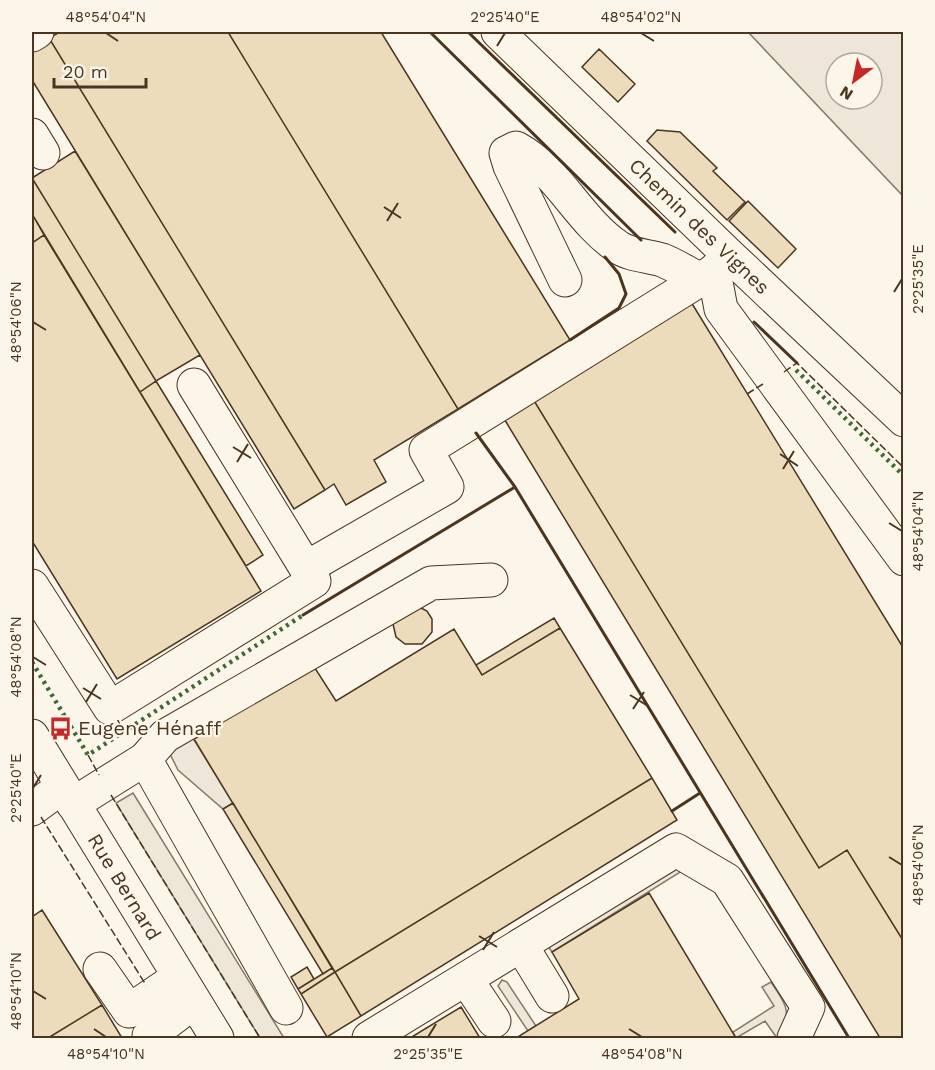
<svg xmlns="http://www.w3.org/2000/svg" width="935" height="1070" font-family="'Work Sans',sans-serif">
<rect width="100%" height="100%" fill="#fbf6e9"/>
<path fill="#ede6d9" stroke="#887966" stroke-width="1.5" fill-rule="evenodd" d="M748 32H903V196ZM836 63H872V99H836Z
M211 728 194 740 233 803 223 809 178 770 170 754 175 746Z
M133 793 284 1038H260L116 803Z
M672 867 682 871 552 952 545 942Z
M502 980 507 982 536 1026 528 1031 498 986Z
M771 982C787 1007 793 1011 777 1038L765 1021 736 1038 733 1032 774 1006 762 987Z"/>
<path fill="#ecdcbc" stroke="#4a3520" stroke-width="1.5" d="M60 32H228L458 409 374 460 386 482 346 505 334 484 325 490 49 38Z
M228 32H381L570 340 458 409Z
M49 38 325 490 294 509 32 80V49Z
M599 49 635 84 618 102 582 67Z
M657 130 680 132 717 168 713 171 745 202 727 220 647 141Z
M75 151 200 355 156 381 32 178Z
M32 178 156 381 140 392 32 214Z
M748 201 796 249 778 268 729 221Z
M32 214 44 235 32 243Z
M44 235 261 591 117 679 32 541V243Z
M691 302 904 649V942L847 850 819 868 533 399Z
M156 381 263 555 246 566 140 392Z
M533 399 819 868 847 850 904 942V1038H880L503 417Z
M419 607 427 611 432 619V632L422 644H405L396 637 393 624Z
M554 618 560 628 482 675 476 665Z
M560 628 652 778 335 972 194 739 313 665 336 701 454 629 482 675Z
M652 778 677 820 361 1016 335 972Z
M233 803 332 968 323 974 223 809Z
M649 893 736 1038H516L579 999 552 952Z
M42 910 102 1005 48 1038H32V917Z
M307 967 314 979 298 989 291 977Z
M332 968 335 972 301 994 298 989Z
M335 972 361 1016 327 1037 301 994Z
M102 1005 122 1038H48Z
M461 1007 480 1038H410Z"/>
<g fill="none" stroke-linecap="round" stroke-linejoin="round">
<defs>
<g id="minor">
<path id="s1" d="M498 32 729 255 904 420"/>
<path d="M32 35 37 32"/>
<path d="M32 135 43 153"/>
<path d="M727 257 714 271 721 309 904 559"/>
<path d="M565 280 510 166 506 153 516 148C559 171 578 220 618 247 629 255 649 256 662 260 675 265 687 273 699 279"/>
<path d="M194 385 306 568 447 487 426 450 714 271"/>
<path d="M32 586 110 708 314 581 306 568"/>
<path id="s2" d="M32 736 217 1038"/>
<path d="M145 759 165 736 431 583 491 580"/>
<path d="M73 804 145 759 286 1008"/>
<path d="M32 809 62 787"/>
<path d="M521 945 552 996"/>
<path d="M100 969 129 1011 179 977"/>
<path d="M466 979 494 1021"/>
<path d="M149 1038V1036L194 1002"/>
<path d="M369 1038 676 850 727 880 808 1007 794 1038"/>
</g>
</defs>
<use href="#minor" stroke="#4a3520" stroke-width="35"/>
<use href="#minor" stroke="#fbf6e9" stroke-width="33"/>
<path stroke="#436837" stroke-width="4.5" stroke-dasharray="3 4.5" stroke-linecap="butt" d="M796 370 904 476
M32 662 88 755 303 615"/>
<path stroke="#4a3520" stroke-width="1.5" stroke-dasharray="8 3" stroke-linecap="butt" d="M784 372 797 363 904 468
M747 394 763 384
M88 755 99 775
M111 795 260 1038
M41 817 146 985"/>
<path stroke="#4a3520" stroke-width="3" d="M430 32 641 240
M468 32 675 232
M754 322 797 363
M570 340 619 308 626 294 619 274 605 257
M515 487 849 1038
M303 615 515 487 476 433
M672 811 700 793"/>
</g>
<path fill="none" stroke="#4a3520" stroke-width="2" d="M106 33 118 41M641 33 654 41M497 46 505 33M384 207 401 218M387 221 398 203M894 292 902 279M33 322 46 330M233 447 251 458M780 454 798 466M237 462 248 444M783 469 794 451M889 523 902 531M33 657 46 665M83 688 101 699M630 695 648 706M86 702 97 684M633 709 644 692M33 788 41 775M889 857 902 865M479 936 497 947M483 950 494 932M33 991 46 999M94 1029 106 1037M629 1029 642 1037M428 1037 436 1024"/>
<defs>
<symbol id="bus-bare" viewBox="-9 -9 18 18"><path d="M-5-6H5V4H4V6H2V4H-2V6H-4V4H-5ZM-3.5-4V0h7V-4ZM-3.5 1.2v1.5H-2V1.2ZM2 1.2v1.5H3.5V1.2Z" fill="#c62828" stroke="#fbf6e9" stroke-width="2.5" paint-order="stroke"/></symbol>
</defs>
<g fill-rule="evenodd">
<use href="#bus-bare" x="44" y="712" width="33" height="33"/>
</g>
<g text-anchor="middle" stroke-width="4.5" stroke-linejoin="round" paint-order="stroke">
<g font-size="20" fill="#4a3520" stroke="#fbf6e9">
<text dy="7" stroke="none"><textPath href="#s1" startOffset="280">Chemin des Vignes</textPath></text>
<text dy="7" stroke="none"><textPath href="#s2" startOffset="177">Rue Bernard</textPath></text>
</g>
<g font-size="20" fill="#4a3520" stroke="#fbf6e9" text-anchor="start">
<text x="78" y="735">Eugène Hénaff</text>
</g>
</g>
<rect width="935" height="1070" fill="none" stroke="#fbf6e9" stroke-width="66"/>
<g transform="translate(854 81) rotate(212)"><circle r="28" fill="#fbf6e9" stroke="#b4a999" stroke-width="1.5"/>
<path d="M0-4.5L10 22L0 15L-10 22Z" fill="#c62828"/>
<text y="-9" font-size="16" font-weight="bold" text-anchor="middle" fill="#4a3520">N</text>
</g>
<path d="M54 78v9h92v-9" fill="none" stroke="#4a3520" stroke-width="3"/>
<text x="63" y="78" font-size="18" fill="#4a3520" stroke="#fbf6e9" stroke-width="4.5" paint-order="stroke">20 m</text>
<rect x="33" y="33" width="869" height="1004" fill="none" stroke="#4a3520" stroke-width="2"/>
<g font-size="15" text-anchor="middle" fill="#4a3520">
<text x="106" y="22">48°54'04"N</text>
<text x="505" y="22">2°25'40"E</text>
<text x="641" y="22">48°54'02"N</text>
<text transform="translate(918 279) rotate(-90)" y="5">2°25'35"E</text>
<text transform="translate(16 322) rotate(-90)" y="5">48°54'06"N</text>
<text transform="translate(918 531) rotate(-90)" y="5">48°54'04"N</text>
<text transform="translate(16 657) rotate(-90)" y="5">48°54'08"N</text>
<text transform="translate(16 788) rotate(-90)" y="5">2°25'40"E</text>
<text transform="translate(918 865) rotate(-90)" y="5">48°54'06"N</text>
<text transform="translate(16 991) rotate(-90)" y="5">48°54'10"N</text>
<text x="106" y="1059">48°54'10"N</text>
<text x="428" y="1059">2°25'35"E</text>
<text x="642" y="1059">48°54'08"N</text>
</g>
</svg>
